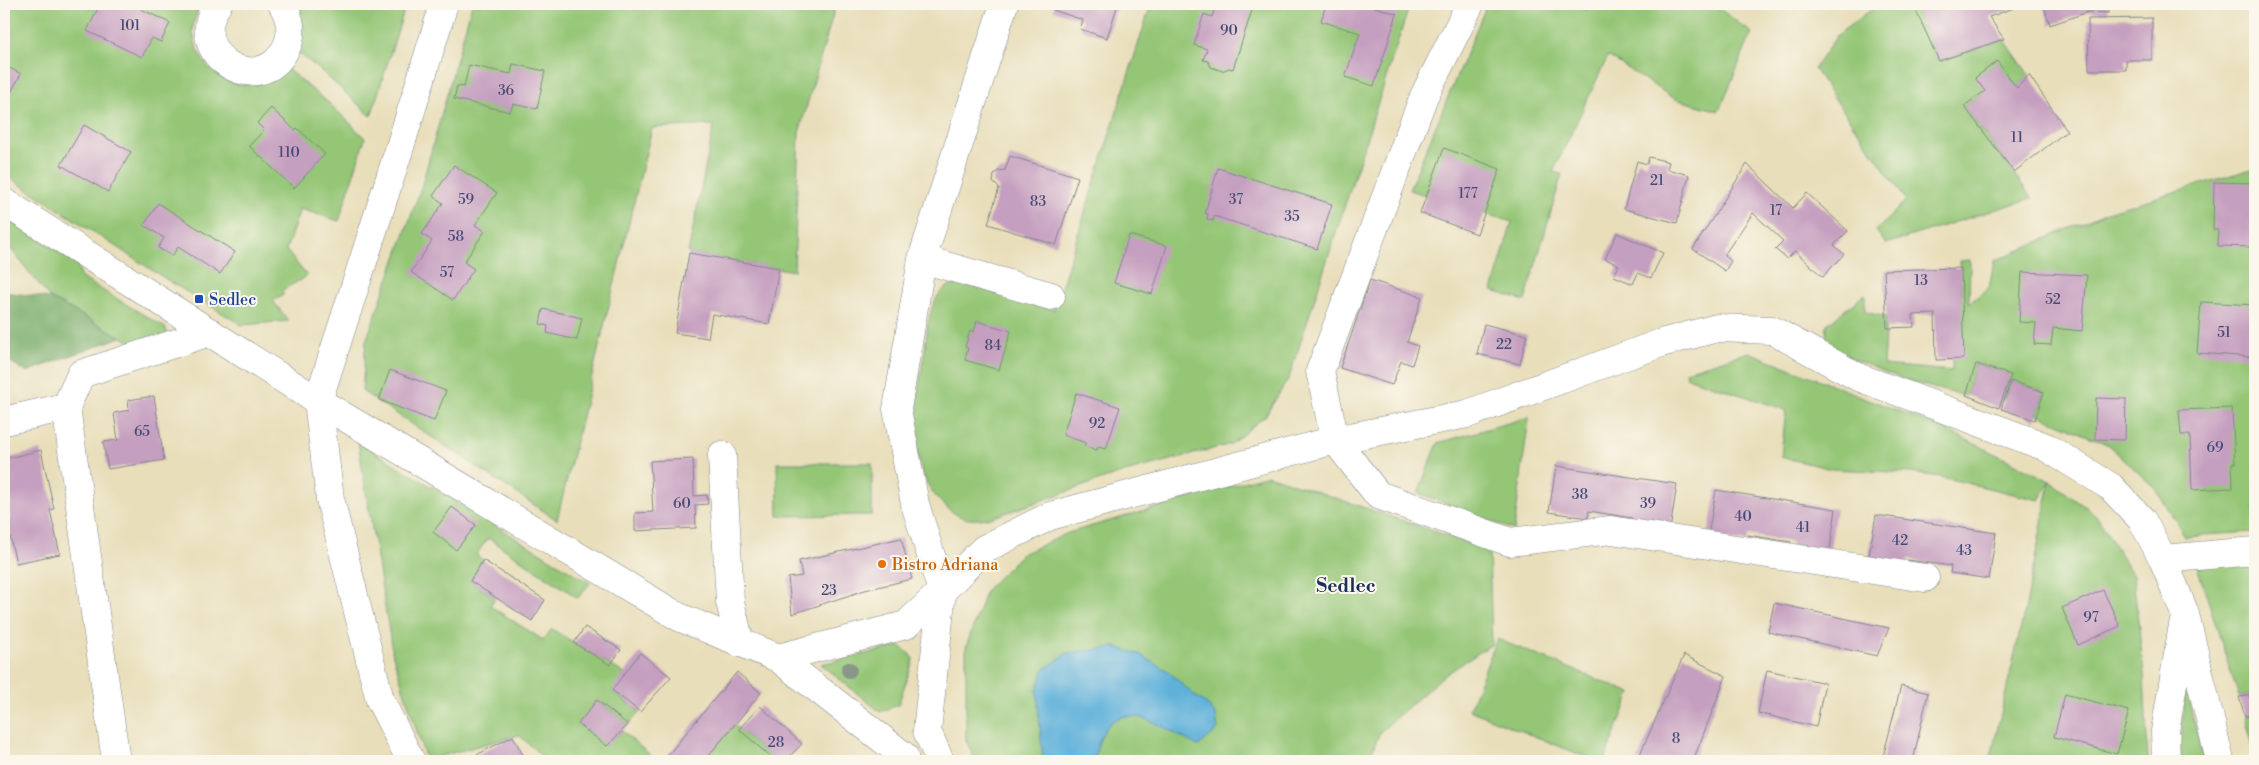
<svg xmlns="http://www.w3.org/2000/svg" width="2259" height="765" font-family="'Libre Bodoni',serif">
<rect width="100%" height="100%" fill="#fbf7ec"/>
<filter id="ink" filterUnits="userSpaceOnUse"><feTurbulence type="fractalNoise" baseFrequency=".02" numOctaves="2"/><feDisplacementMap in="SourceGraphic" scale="10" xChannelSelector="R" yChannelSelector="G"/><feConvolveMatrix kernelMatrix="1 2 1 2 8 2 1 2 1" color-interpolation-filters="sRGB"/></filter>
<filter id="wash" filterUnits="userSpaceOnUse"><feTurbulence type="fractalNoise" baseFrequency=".0096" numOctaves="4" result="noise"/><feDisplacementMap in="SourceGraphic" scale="20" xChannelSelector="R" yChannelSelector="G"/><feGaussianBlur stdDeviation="1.12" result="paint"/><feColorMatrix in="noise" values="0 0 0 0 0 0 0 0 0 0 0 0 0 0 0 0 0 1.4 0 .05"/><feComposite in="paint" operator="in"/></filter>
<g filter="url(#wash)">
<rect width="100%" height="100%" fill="#e8deba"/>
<path fill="#94c676" stroke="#587a6a" d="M4 4H192L198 8C197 13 194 20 193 26 192 59 221 90 256 84 267 82 278 75 286 68L330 104 365 138 339 221 300 209 286 250 307 276 281 291 284 294 273 301 289 321 242 325 172 283 4 174Z
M293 4H406L371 116 319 69 297 52Z
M472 4H836L799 133 794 271 688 253 714 125 652 128 557 520 362 391 366 341 421 188Z
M1151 4H1410L1289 378 1265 416 1231 444 1121 473 991 518C984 518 976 520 969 519 958 517 950 511 943 504 904 468 916 402 924 355 927 336 927 312 938 296 942 288 951 285 960 283L1054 310Z
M1487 4H1713L1752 33 1719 111 1675 99 1608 56 1553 172 1562 174 1525 301 1492 291 1512 222 1409 190Z
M1879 4H1913L1939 61 2004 39 2029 75 2017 88 1997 62 1985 91 1964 106 2032 198 1886 244 1876 231 1906 200 1814 69 1837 35Z
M2255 168V532L2185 536 2154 487 2107 444 2037 414 2044 392 2011 381 2004 399H2002L2010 375 1976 364 1966 396C1916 385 1871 370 1826 344L1827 324 1865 294V312L1886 317 1883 365 1952 371 1954 297 1962 296 1959 261 1970 260 1969 303 1989 288 1994 261 2107 212Z
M5 216 78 265 80 277 166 328 167 340 140 347 50 298 6 243Z
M1749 352 1947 430 2050 481 2096 515 2133 575 2144 675 2148 761H1990L2027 601 2050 482 2039 500 1941 477 1911 473 1832 469 1781 457 1786 410 1687 377 1686 371Z
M1529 417 1514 530 1418 493 1438 443Z
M358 442 590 583 578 598 488 538 476 555 483 560 470 581 495 598 490 606 543 640 552 629 625 674 612 691 640 712 628 725 597 700 579 724 607 746 622 731 657 761H547L519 735 426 760 393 656Z
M777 463H872V515L778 516Z
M1268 475 1489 550 1492 644 1442 677 1380 732 1368 761H975L966 740V647L986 590 1022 554 1068 533Z
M2255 561V695L2239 697 2197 566Z
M1497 639 1631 693 1604 761H1596L1469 710Z
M900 646 914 658 898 705 880 712 821 664Z
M2185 685 2204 761H2180Z
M2255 715V754L2245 716Z
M734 725 739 729 775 761H704Z"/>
<path fill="#77ab67" stroke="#496d62" d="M4 292 50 298 121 337 27 372 4 358Z"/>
<path fill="#5eb1da" stroke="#3c709c" d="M1116 647 1139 654 1168 671 1194 695 1207 704 1216 715 1218 730 1198 746C1155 724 1108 685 1094 761H1043L1037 691 1043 670 1067 653Z"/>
<g id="blocks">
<path fill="#c59fbf" d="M100 4H137L142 6 141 9 170 23 161 42 152 38 142 57 87 31Z
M351 4H374L371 11Z
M1055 4H1118L1107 38 1080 29 1083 20 1053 10Z
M1216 4H1254L1233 69 1229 68 1222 71 1211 67 1208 61 1203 60 1207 49 1194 45 1204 14 1212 17Z
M1326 4H1366L1397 14 1374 86 1345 77 1360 33 1321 21Z
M1578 4H1590L1586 10Z
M1913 4H2025L1989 17 2004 39 1939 61Z
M2043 4H2107L2108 13 2088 12 2050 25Z
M2152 18V60H2126V70H2089L2088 19Z
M1997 61 2017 88 2029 75 2067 131 2014 172 1964 106 1985 91 1975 78Z
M513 64 545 71 537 109 513 104 510 112 454 99 457 86 464 87 469 65 511 74Z
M4 65 21 74 4 105Z
M271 108 295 130 297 128 325 154 294 188 249 146 264 130 257 123Z
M84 125 131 152 108 192 61 165Z
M1444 148 1500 169 1477 234 1420 213Z
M1010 156 1078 177 1056 245 988 224 999 188 993 182 994 175 998 171 1005 170Z
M1649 157 1669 162 1667 169 1689 175 1677 223 1624 209 1637 161 1647 164Z
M1747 164 1793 208 1807 193 1848 231 1834 245 1844 254 1823 277 1795 251 1787 259 1775 249 1783 241 1753 213 1724 255 1731 261 1725 271 1693 249Z
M454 165 497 193 475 225 485 231 464 262 474 269 453 300 411 272 432 241 422 234 443 203 433 196Z
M1218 168 1332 204 1317 249 1214 216 1213 221 1207 219 1208 214 1205 213Z
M2214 182 2255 183V247L2217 246 2218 230H2213Z
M158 203 235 252 220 274 178 247 172 256 158 248 164 238 144 225Z
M1617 233 1663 253 1651 278 1638 273 1633 284 1614 276 1619 265 1605 259Z
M1129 235 1167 246 1152 294 1114 283Z
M689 253 779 268 769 324 712 314 708 338 675 333Z
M1961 268 1964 359 1936 360 1935 314 1913 315 1914 327 1887 328 1884 270Z
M2022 272 2087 275 2082 331 2053 328 2051 345 2034 344 2036 323 2019 322Z
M1370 280 1422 297 1407 342 1418 346 1412 365 1401 361 1392 385 1340 368Z
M2201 302 2255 305 2253 357 2197 353Z
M543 309 582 318 577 340 547 333 548 326 540 324Z
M977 321 1011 331 999 370 965 360 968 348 965 347 970 331 974 332Z
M1484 324 1527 335 1520 364 1477 354Z
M1976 364 2011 375 1999 408 1966 395Z
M390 370 446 391 434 421 379 400Z
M2011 381 2044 392 2035 420 2001 409Z
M1076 393 1120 407 1106 449 1098 447 1097 450 1084 446 1086 443 1063 435Z
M154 396 164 460 108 469 103 442 118 440 114 413 129 410 128 400Z
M2096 398 2126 399 2125 440 2095 439Z
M2232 408 2235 463H2232L2233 488 2192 490 2190 435H2181L2179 410Z
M41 450 54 509 50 510 60 554 16 563 6 520 10 519 4 490V459Z
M693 459 694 496 707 495 708 504 695 505 696 528 635 531V513L653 512 650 461Z
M1556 466 1677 484 1670 530 1631 525 1632 518 1589 511 1588 518 1549 512Z
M1716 490 1836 509 1829 555 1790 549 1791 542 1748 535 1747 542 1708 536Z
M452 507 476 525 456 550 433 532Z
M1876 515 1996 533 1989 579 1950 573 1951 566 1908 560 1907 567 1868 561Z
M901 538 912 579 865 590 792 614 788 578 802 576 799 561Z
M483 560 545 600 532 621 470 581Z
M2103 590 2120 626 2078 645 2062 608Z
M1774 603 1889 628 1877 656 1768 632Z
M585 627 621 650 610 665 574 643Z
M640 653 671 677 640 712 612 690Z
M1684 655 1726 676 1693 761H1637Z
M1767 670 1825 683 1816 727 1758 713Z
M737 672 761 693 704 761 698 758 695 761H673L667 756Z
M1901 686 1928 693 1913 761H1882Z
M2065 694 2129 711 2117 754 2054 737Z
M2255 695V715L2245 716 2239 697Z
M597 700 628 725 607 746 578 724Z
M760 706 802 744 785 761H775L739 729Z
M513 736 526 761H465Z"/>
</g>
</g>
<g filter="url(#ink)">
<use href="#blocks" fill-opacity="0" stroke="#82868c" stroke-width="1"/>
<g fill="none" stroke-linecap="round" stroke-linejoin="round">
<defs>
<path id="minor" d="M218 4C182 54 260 101 286 48 294 33 290 17 282 4
M1470 4 1424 96 1320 371 1335 440 1378 495 1510 542 1611 530 1925 578
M4 202 318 401 679 617 778 658 904 756
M922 259 1051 296
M4 421 66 407
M722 455 730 602 740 643
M2163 559 2255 551
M778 658 906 625 942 591 915 504 897 409 922 259 1004 4
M116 761 66 407 81 374 210 332
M411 761 380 700 330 499 318 401 400 147 444 4
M940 761 927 731 942 591 984 549 1050 516 1335 440 1467 414 1661 343 1717 328 1772 330 1858 377 2046 447 2111 487 2142 520 2163 559 2185 614 2220 761
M2166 761 2165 731 2183 625"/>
</defs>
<use href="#minor" stroke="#82868c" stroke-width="29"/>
<use href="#minor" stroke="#fff" stroke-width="28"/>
</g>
<circle fill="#8b968b" cx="849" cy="670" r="8"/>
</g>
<rect fill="#1a4fb4" stroke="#fbf7ec" stroke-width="2" x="194" y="294" width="10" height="10" rx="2.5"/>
<circle fill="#e8710a" stroke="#fbf7ec" stroke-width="2" cx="882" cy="564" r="5"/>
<g text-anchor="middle" stroke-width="4" stroke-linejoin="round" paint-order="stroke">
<g font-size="14" fill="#464b76">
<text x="130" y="30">101</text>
<text x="1229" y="35">90</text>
<text x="506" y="95">36</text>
<text x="2017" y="142">11</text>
<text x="289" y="157">110</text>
<text x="1657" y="185">21</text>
<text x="1468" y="198">177</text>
<text x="466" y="204">59</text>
<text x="1236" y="204">37</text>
<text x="1038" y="206">83</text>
<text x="1776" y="215">17</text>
<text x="1292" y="221">35</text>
<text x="456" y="241">58</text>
<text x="447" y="277">57</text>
<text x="1921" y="285">13</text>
<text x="2053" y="304">52</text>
<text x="2224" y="337">51</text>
<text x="1504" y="349">22</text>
<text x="993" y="350">84</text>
<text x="1097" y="428">92</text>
<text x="142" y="436">65</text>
<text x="2215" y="452">69</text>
<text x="1580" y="499">38</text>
<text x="682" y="508">60</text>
<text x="1648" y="508">39</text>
<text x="1743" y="521">40</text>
<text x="1803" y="532">41</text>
<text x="1900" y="545">42</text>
<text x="1964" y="555">43</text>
<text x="829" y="595">23</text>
<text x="2091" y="622">97</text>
<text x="1676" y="743">8</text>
<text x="776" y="747">28</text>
</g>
<g font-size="16" fill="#164399" stroke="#fbf7ec" text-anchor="start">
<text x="209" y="305">Sedlec</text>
</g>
<g font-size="16" fill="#c56008" stroke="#fbf7ec" text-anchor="start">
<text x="892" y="570">Bistro Adriana</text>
</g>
<g font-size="19" font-weight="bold" fill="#1b2f5e" stroke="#fbf7ec">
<text x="1346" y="592">Sedlec</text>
</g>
</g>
<rect width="2259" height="765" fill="none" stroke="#fbf7ec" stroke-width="20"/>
</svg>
